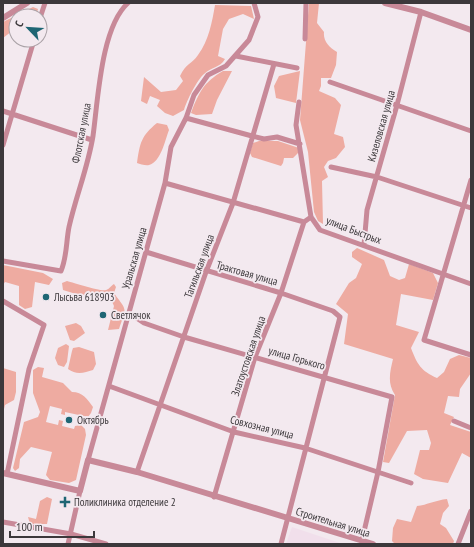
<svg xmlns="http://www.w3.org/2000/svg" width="474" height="547" font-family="'PT Sans Narrow',sans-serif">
<rect width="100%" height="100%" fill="#f3e9ef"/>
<path fill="#f1dfeb" d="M292 527 343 544H286Z"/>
<path fill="#eeaba1" d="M309 3H319L317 23 324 32C323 41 329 47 337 52L336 65 331 78H321V86L319 91 335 98 341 105 334 134 343 137 345 147 336 158 328 161 324 167 328 177 322 181 323 224 318 221 314 212 308 152 300 120Z
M215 5 251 6 254 19 243 14 229 19 223 29 218 56 225 59C220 68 211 67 204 74 197 80 187 100 184 110L173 116 165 113 157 106 160 100 150 96 147 104 141 101 144 77 161 92 176 90 183 81 180 76C186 63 192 64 198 55 209 40 212 22 215 5Z
M33 7 38 9 36 16H16V28L3 38V22Z
M223 71H232L217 100 212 114 196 115 191 113C199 92 204 82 223 71Z
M300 71 296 103 276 98 274 86 279 76Z
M157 123 167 125 169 130C165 140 161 162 149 165 146 166 140 164 137 163 140 143 141 136 157 123Z
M259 141H278L299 148 298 153 293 158H284L283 163 281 166 252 157 250 153 253 143Z
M357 248 384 260 390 276 399 280 405 278 409 264 433 273 438 283 433 300 401 294 396 325 419 332 411 348C417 364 421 371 437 378L444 372 450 359 459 355 471 358V373L460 389 459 397 448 396 444 413 454 417 450 425 471 432V458L462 453 448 483 423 479 414 474 420 450H429L431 443 427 430 407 431 389 463 383 462 395 395C387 383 390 372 393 359L344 344 348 314 336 304 349 283 356 278 362 264 352 257V252Z
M3 265 43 273 53 279 49 285 35 282 32 307 25 309 19 305V286L5 282 3 285Z
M67 281C75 283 101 292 106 290 108 290 111 286 114 284L116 287 114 293C127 312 127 305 119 329L108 330 114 306 110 297 76 294 63 290 62 283Z
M76 323 81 326 85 333 74 341 70 340 65 326Z
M66 344 69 346 67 362 64 367 58 365 55 358 58 348Z
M79 347 94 352 96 364 93 370C84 373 76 375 68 369L72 351 73 348Z
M38 367 44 368 42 377 63 383 72 392C83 392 87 399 93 407L91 413 88 417 65 412V415L61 414 62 409 50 406 46 422 58 425 59 420 63 421 62 426 74 429 75 426 81 425 85 429 86 435 76 480 69 483 50 480 46 475 52 452 31 447 20 459 19 468 15 471 13 468 24 422 38 417 40 412 33 393V370Z
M3 368 16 372V392L14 400 5 405 3 413Z
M47 497 52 499 47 524H30L28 517 36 519 40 501Z
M447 499 449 506 443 513 440 524 446 528 454 541 453 544H395L392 541 393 528 397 519 411 522 417 506C427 505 436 500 447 499Z"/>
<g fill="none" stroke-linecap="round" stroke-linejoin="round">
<path stroke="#c88998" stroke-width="5" d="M40 18 45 3
M305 39 306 3
M236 56 297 68
M330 82 471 131
M299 102 296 125 311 217
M3 111 92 140
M186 118 252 136 264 139 277 137 300 144
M3 145 34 40
M331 167 377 177 471 208
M471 180 424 340 471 355
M165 183 304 222 311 217 320 230 471 284
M364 245 367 210 397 105 421 12
M146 252 281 293 333 311 340 317 281 544
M3 261 61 271C67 257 66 242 69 227 76 196 88 167 93 136 98 100 101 27 128 3
M3 301 44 325 29 369 7 474
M129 313 144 323 184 337 392 397 378 472 362 540
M109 386 234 432 305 448 411 483
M454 421 471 428
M88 460 165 183 171 147 186 118 194 95 208 75 226 66 249 40 258 17 254 3
M137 472 206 272 233 203 274 64
M214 497 255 357 281 293 304 222
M3 522 71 534 106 544
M68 544 80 491
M458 544 471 511"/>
<path stroke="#c88998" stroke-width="6" d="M385 3 421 12 471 30
M3 18 27 3
M3 473 80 491 88 460 137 472 373 544"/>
</g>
<g fill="#1e6674" stroke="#f3e9ef" stroke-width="1.5">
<circle cx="46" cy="297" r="4"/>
<circle cx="103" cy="315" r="4"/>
<circle cx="69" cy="420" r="4"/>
<path d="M63 496h4v4h4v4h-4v4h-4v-4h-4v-4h4z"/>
</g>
<g text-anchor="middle" stroke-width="3.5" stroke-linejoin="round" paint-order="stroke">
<g font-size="11" fill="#3c383b" stroke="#f3e9ef">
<text transform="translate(381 126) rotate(-74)" y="4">Кизеловская улица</text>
<text transform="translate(81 133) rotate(-79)" y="4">Флотская улица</text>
<text transform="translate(354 230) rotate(21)" y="4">улица Быстрых</text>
<text transform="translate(134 258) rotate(-74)" y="4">Уральская улица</text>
<text transform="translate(199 266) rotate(-70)" y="4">Тагильская улица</text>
<text transform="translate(247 273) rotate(16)" y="4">Трактовая улица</text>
<text transform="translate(248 356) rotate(-71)" y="4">Златоустовская улица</text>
<text transform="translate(297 358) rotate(16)" y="4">улица Горького</text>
<text transform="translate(262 427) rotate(14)" y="4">Совхозная улица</text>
<text transform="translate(333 522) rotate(17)" y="4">Строительная улица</text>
</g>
<g font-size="11" fill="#3c383b" stroke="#f3e9ef" text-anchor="start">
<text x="54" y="301">Лысьва 618903</text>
<text x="111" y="319">Светлячок</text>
<text x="77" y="424">Октябрь</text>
<text x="74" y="506">Поликлиника отделение 2</text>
</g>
</g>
<rect width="474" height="547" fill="none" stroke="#3c383b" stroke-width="8"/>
<g transform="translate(28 28) rotate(295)"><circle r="19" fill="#f3e9ef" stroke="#aaa2a7"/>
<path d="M0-3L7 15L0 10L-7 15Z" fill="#1e6674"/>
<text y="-6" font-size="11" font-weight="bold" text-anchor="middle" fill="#3c383b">С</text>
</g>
<path d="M10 531v6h84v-6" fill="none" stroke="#3c383b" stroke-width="2"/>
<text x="16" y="531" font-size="12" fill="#3c383b" stroke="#f3e9ef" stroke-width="3" paint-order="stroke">100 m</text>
</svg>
